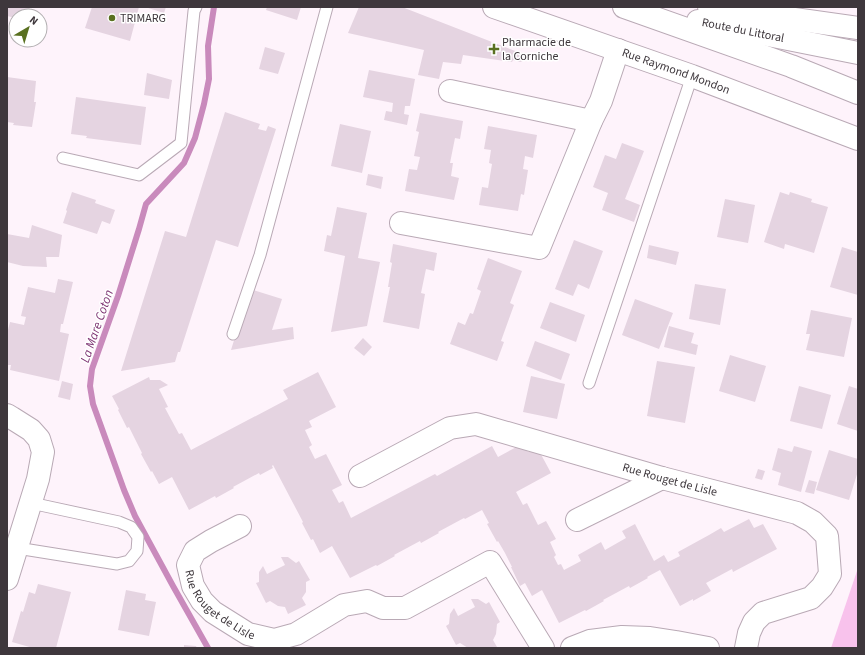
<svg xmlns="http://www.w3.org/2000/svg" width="865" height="655" font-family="'Source Sans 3',sans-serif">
<rect width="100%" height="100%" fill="#fef3fb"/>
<path fill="#f8c2ec" d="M858 568V648H831Z"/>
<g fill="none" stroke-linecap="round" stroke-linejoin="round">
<path stroke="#c98abc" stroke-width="6" d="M208 648 173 586 135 516 124 490 93 404 90 386 92 369 118 296 139 229 146 204 184 163 195 138 204 104 209 79 208 46 214 7"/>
</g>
<path fill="#e5d4e1" d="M7 7H30L28 16H16V18L7 16Z
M92 7H139L130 41 85 28Z
M145 7H166L164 13Z
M267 7H301L297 20 266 10Z
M359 7H402L523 54 524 56V59L523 61 520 62 513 60 512 62 463 55 461 64 443 62 439 79 418 75 424 50 348 33Z
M265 47 285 53 278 74 259 69Z
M369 70 415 79 410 106H405L404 114 409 115 407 125 384 120 386 111 392 112 393 103 363 97Z
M147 73 172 80 169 99 144 95Z
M7 77 36 81 34 102H36L32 127 13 125 14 123 7 122Z
M76 97 146 107 141 145 86 138 87 136 71 134Z
M225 112 260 124 258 129 266 131 268 126 276 129 238 247 216 240 180 352H178L175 362 121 371 165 231 186 237Z
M420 113 463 121 460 139 455 138 450 163H453L451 176 459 178 454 200 405 191 409 169 417 170 420 157 414 156 419 132 416 131Z
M340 124 371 131 362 173 331 166Z
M488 126 537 135 533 158 525 156 523 169 528 170 524 195 521 194 518 211 479 205 482 187 488 188 492 164 489 163 491 150 484 149Z
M622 143 644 151 625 199 640 205 634 222 602 210 608 193 593 187 605 155 616 159Z
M368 174 383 177 381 189 366 185Z
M72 192 96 200 95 203 115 210 110 224 102 221 97 234 63 223 67 211 66 210Z
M780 192 789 195 790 192 812 199 811 202 828 207 814 253 785 244 784 249 764 242Z
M725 199 755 205 748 243 717 237Z
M337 207 367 213 358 258 380 262 367 326 331 332 345 256 324 251 327 235 331 236Z
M32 225 62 235 59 257H46L47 267 23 266 7 262V234L29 238Z
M574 240 603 251 589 289 578 284 573 296 555 289Z
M393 244 437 253 434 271 426 269 421 293 425 294 419 329 383 322 390 287H388L392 263 390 262Z
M649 245 679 252 676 265 647 258Z
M842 247 858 252V295L830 287Z
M488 258 522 271 510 303 514 305 501 341 504 342 497 361 450 344 458 322 465 325 470 313 473 314 481 291 477 289Z
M58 279 73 282 63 324H61L60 332 69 334 59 381 10 370 11 365H7V334L10 322 24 325 26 317 21 316 28 287 55 293Z
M695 284 726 289 720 325 689 319Z
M250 289 282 299 272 330 293 327 294 339 231 350Z
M635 299 673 313 659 349 622 335Z
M550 302 585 315 576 342 540 328Z
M811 310 852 318 844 357 806 350 810 334H806Z
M669 326 694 333 691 343 698 345 696 355 664 347Z
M363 338 372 347 364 356 354 348Z
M535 341 570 354 561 380 526 366Z
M730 355 766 366 755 402 719 391Z
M657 361 695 367 685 423 647 416Z
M318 372 336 407 309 421 312 427 305 430 312 445 309 447 315 459 326 454 342 485 332 490 339 503 343 501 351 518 435 474 437 476 492 446 498 457 524 443 528 452 537 447 551 473 516 492 523 505 527 503 538 525 546 521 556 539 550 542 556 555 554 557 558 565 561 564 564 570 581 561 578 555 601 542 605 550 626 538 622 531 635 524 654 561 664 555 668 562 680 556 678 552 709 535 721 528 724 532 749 519 754 528 763 524 777 549 733 572 732 569 706 583 711 591 693 601V599L680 606 660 570 647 577 648 578 630 588 629 586 603 600 604 601 586 611 585 610 559 623 542 590 532 596 525 583 520 586 511 567H512L505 553 498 541 497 542 487 524 489 523 482 510 465 519 464 518 438 532 439 533 421 543 420 541 394 555 395 556 377 566 376 565 350 578 332 546 320 553 313 539 311 540 302 523 303 522 273 465 272 466 273 468 260 475 259 473 233 487 234 488 216 498 215 496 189 510 172 477 159 484 152 471 151 472 141 454 142 453 129 427 127 428 118 410 119 409 112 396 149 377 150 380H160L168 385 159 389 168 407 165 408 179 434 182 433 191 450 288 399 283 390Z
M531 376 565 384 557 419 523 412Z
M62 381 73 384 70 400 58 397Z
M799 386 831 395 822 429 790 421Z
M849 386 858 389V431L837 424Z
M794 446 812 451 801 492 778 485 781 473 772 470 778 448 792 452Z
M829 450 858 459V471L849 500 816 490Z
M758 469 765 471 762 480 755 478Z
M809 480 817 482 814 494 805 492Z
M281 557H288L296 563 299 561 310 580 306 582V592L302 598 306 605 288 614 285 607 278 606 270 601 266 603 256 583 259 582V572L263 566 267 574 285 565Z
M38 584 71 592 56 648H33L12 642 21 611 23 612 29 592 35 594Z
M126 590 146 594 145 600 156 602 149 636 118 630Z
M471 599H478L486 604 489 602 500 622 497 624 496 634 493 640 497 647 495 648H468L460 643 456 645 446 626 449 624 450 614 454 608 458 616 475 607Z
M184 645 196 646 197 648H184Z"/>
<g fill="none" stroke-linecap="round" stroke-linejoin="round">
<defs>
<path id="service" d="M63 158 139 175 181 143 194 11 196 7
M233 334 260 255 327 7
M589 383 692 76
M17 548 117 564 129 561 137 551 138 537 131 527 119 522 31 503"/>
<g id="minor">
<path d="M450 91 591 121"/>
<path d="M401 223 539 248 591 121 601 101 618 50"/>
<path id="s1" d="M360 476 450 428 476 424 662 478 797 513 813 522 827 536 830 574 822 587 811 598 763 613 754 622 749 633 746 648"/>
<path d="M577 520 662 478"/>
<path id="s2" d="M240 526 211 541 195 551 188 565 193 586 202 601 213 612 248 634 274 640 296 634 344 605 367 601 383 608H405L490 562 543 648"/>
<path d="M572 648 590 641 622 637 650 638 676 642 708 648"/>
</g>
<path id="tertiary" d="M7 415 12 418 31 430 39 439 43 452 38 479 7 579"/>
<g id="primary">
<path id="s3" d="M494 7 692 76 858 139"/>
<path d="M624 7 791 66 858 93"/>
<path d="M709 7 858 28"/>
<path id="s4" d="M698 21 858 53"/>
</g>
</defs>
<use href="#service" stroke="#b9a9b5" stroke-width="13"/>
<use href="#minor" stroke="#b9a9b5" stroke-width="24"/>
<use href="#tertiary" stroke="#b9a9b5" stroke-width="24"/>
<use href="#primary" stroke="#b9a9b5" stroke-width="24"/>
<use href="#service" stroke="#fff" stroke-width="11"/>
<use href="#minor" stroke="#fff" stroke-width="22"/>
<use href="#tertiary" stroke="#fff" stroke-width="22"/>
<use href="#primary" stroke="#fff" stroke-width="22"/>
</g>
<g fill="#597020" stroke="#fff" stroke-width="1.5">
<circle cx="112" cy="18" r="4"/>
<path d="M492 43h4v4h4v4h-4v4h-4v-4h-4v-4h4z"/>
</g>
<g text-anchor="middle" stroke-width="3" stroke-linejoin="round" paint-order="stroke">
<g font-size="12" fill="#3e373c" stroke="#fff" text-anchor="start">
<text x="120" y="22">TRIMARG</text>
<text x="502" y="46">Pharmacie de<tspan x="502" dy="14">la Corniche</tspan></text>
</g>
<g font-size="12" fill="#3e373c" stroke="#fff">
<text dy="4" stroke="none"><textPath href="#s4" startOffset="46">Route du Littoral</textPath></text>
<text dy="4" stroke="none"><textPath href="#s3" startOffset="193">Rue Raymond Mondon</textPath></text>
<text dy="4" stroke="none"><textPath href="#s1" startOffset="330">Rue Rouget de Lisle</textPath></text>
<text dy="4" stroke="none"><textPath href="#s2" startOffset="121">Rue Rouget de Lisle</textPath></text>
</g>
<g font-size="13" font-style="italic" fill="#7d3372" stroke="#fff">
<text transform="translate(96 326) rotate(-71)" y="5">La Mare Coton</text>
</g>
</g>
<rect width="865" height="655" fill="none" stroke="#3e373c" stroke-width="16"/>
<g transform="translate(28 28) rotate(38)"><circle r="19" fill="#ffffff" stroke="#b2afb1"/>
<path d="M0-3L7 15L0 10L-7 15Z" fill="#597020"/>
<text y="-6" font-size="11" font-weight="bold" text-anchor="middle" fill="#3e373c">N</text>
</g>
</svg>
